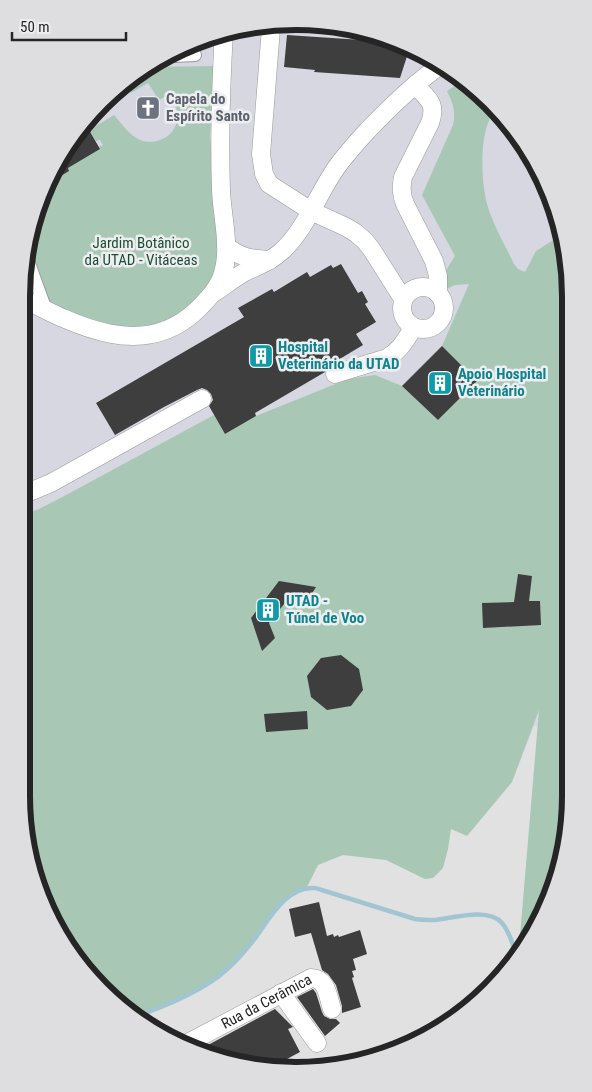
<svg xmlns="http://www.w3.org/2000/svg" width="592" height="1092" font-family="'Roboto Condensed',sans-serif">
<rect width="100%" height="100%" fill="#e1e1e2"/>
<path fill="#d6d7e0" d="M332 24 433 58 477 90 524 143 550 191 568 260 570 740 534 726 512 782 422 776 21 796 22 278 31 225 58 159 129 78 225 31Z"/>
<path fill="#a8c7b4" d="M215 66 210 136 216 204 217 262 216 269 209 286 184 311 161 323 136 330 108 327 51 304 28 239 31 225 53 171 57 178 69 171 68 168 100 149 99 147 103 145 100 140 96 141 89 130 114 115C122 124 129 135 140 140 155 146 175 137 177 120 179 111 174 102 170 94L159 100 148 83 131 93 127 80 129 78 151 67Z
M464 80 477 90 496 110C478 127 481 182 487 204 493 225 505 245 514 264L518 269 525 272 536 251 555 239 569 318 570 814 561 867 534 933 525 944 519 948 539 710 512 782 467 836 451 829 448 849 443 868 433 878 425 879 386 860 343 855 318 865 306 889C280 898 272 915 257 935 250 946 241 955 232 964 206 990 169 1005 135 1017L78 963 36 885 21 796 22 515 39 509 68 494 214 415 225 434 256 416 348 379 375 375 402 386 438 420 476 381 442 346 469 284 455 285 446 289 445 272 455 256 422 195 453 125C456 111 453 104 447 91Z"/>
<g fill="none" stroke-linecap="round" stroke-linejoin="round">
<path stroke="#a2c5d2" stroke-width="4.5" d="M135 1017C164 1006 193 995 218 977 231 967 243 954 253 941 267 923 285 886 314 888 317 888 321 890 325 891L415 919C422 920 428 920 435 920 453 918 489 907 502 923 510 932 513 945 516 955"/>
</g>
<path fill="#3e3e3f" d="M287 35 377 41 378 39 409 50 400 78 314 72 315 70 284 67Z
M89 130 100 149 68 168 69 171 48 184 58 159 76 138Z
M341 264 358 293 362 291 368 302 365 304 376 322 356 334 363 345 328 366 325 372 255 413 256 416 225 434 209 406 213 400 211 394 207 390 202 388 197 390 164 407 115 435 96 403 244 317 238 308 272 289 274 292 307 272 310 277 331 265 333 268Z
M442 346 477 381 438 420 402 386Z
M518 574 532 576 529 601H540L541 625 483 628 482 603 514 602Z
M279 581 316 587 306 603 288 599 269 623 275 638 262 651 251 618Z
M341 655 359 669 363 690 351 706 327 710 311 697 307 676 321 658Z
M307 711 308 729 266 732 264 714Z
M319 902 327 936 333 934 334 937 338 935 339 937 360 930 367 954 353 959 356 970 352 971 354 977 352 978 361 1007 342 1013V1006L336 985 328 974 322 970 311 933 295 937 289 909Z
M313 989 316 993 322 1012 324 1016 330 1019H336L340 1023 325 1036 297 997Z
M275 1009 293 1027 288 1029 300 1052 274 1066H267L263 1057 250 1064 225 1061 215 1057 208 1045Z"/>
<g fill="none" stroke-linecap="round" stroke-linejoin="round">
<defs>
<path id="pedestrian" d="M174 56 195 55
M26 255 46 310"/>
<g id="minor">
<path d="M271 28 261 154 264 174 269 184 311 211 346 227 356 233 365 241 372 250 403 299"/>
<path d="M415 85C428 99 437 103 430 123L403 177C401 187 401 194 405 204L434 261 438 276V294"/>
<path d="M226 246C241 258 251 259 270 260"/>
<circle cx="423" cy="308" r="21"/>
<path d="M215 292C224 286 233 279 243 273 257 266 272 261 283 250 306 228 318 194 336 168 346 154 357 142 368 130 391 106 415 83 442 64"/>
<path d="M22 298C76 326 144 361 197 310 208 299 219 288 223 273 231 247 222 217 221 190 219 137 221 84 224 31"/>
<path d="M335 374 387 358C400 351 406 339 414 327"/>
<path d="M22 495 51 483 202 399"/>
<path d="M281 993 317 1043"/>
<path id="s1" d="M186 1044 311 978C327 978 328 997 332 1009"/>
</g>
</defs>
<use href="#pedestrian" stroke="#9a9a9c" stroke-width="14"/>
<use href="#minor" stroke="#9a9a9c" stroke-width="19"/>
<use href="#pedestrian" stroke="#fff" stroke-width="12"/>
<use href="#minor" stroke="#fff" stroke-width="18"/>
</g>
<defs>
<symbol id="church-square" viewBox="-11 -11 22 22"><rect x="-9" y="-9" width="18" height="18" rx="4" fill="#6b7280" stroke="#eeeef0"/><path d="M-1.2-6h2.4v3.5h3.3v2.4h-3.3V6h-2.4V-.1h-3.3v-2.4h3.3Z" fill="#fff"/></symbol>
<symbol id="building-square" viewBox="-11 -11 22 22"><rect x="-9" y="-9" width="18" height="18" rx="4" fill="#0f9aa8" stroke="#eeeef0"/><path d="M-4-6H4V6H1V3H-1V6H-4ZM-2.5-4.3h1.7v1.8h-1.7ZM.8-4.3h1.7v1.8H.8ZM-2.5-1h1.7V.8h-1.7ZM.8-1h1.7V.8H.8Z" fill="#fff"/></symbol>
</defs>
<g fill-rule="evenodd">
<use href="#church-square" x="134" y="94" width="28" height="28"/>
<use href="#building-square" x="247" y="342" width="28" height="28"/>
<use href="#building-square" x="426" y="369" width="28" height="28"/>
<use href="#building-square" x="254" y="596" width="28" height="28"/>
</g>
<g text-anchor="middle" stroke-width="5" stroke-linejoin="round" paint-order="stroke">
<g font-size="15" font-weight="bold" fill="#5b616d" stroke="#eeeef0" text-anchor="start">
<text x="166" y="104">Capela do<tspan x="166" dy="17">Espírito Santo</tspan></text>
</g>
<g font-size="15" fill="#1b4f35" stroke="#eeeef0">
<text x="141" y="248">Jardim Botânico<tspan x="141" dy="17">da UTAD - Vitáceas</tspan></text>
</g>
<g font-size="15" font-weight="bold" fill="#0d838f" stroke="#eeeef0" text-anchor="start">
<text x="278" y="352">Hospital<tspan x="278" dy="17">Veterinário da UTAD</tspan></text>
<text x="458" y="379">Apoio Hospital<tspan x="458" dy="17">Veterinário</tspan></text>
<text x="286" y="606">UTAD -<tspan x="286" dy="17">Túnel de Voo</tspan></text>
</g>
<g font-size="15" fill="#252525" stroke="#eeeef0">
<text dy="5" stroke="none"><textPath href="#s1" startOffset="91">Rua da Cerâmica</textPath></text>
</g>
</g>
<path d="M0 0H592V1092H0ZM296 30H296A266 266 0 0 1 562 296V796A266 266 0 0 1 296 1062H296A266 266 0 0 1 30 796V296A266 266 0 0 1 296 30Z" fill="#dedee0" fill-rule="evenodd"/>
<path fill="none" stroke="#252525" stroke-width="6" d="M296 30H296A266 266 0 0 1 562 296V796A266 266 0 0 1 296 1062H296A266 266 0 0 1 30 796V296A266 266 0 0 1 296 30Z"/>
<path d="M12 32v8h114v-8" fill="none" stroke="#252525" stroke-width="2.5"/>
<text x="20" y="32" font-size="15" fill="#252525" stroke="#eeeef0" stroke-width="4" paint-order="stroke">50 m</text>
</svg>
